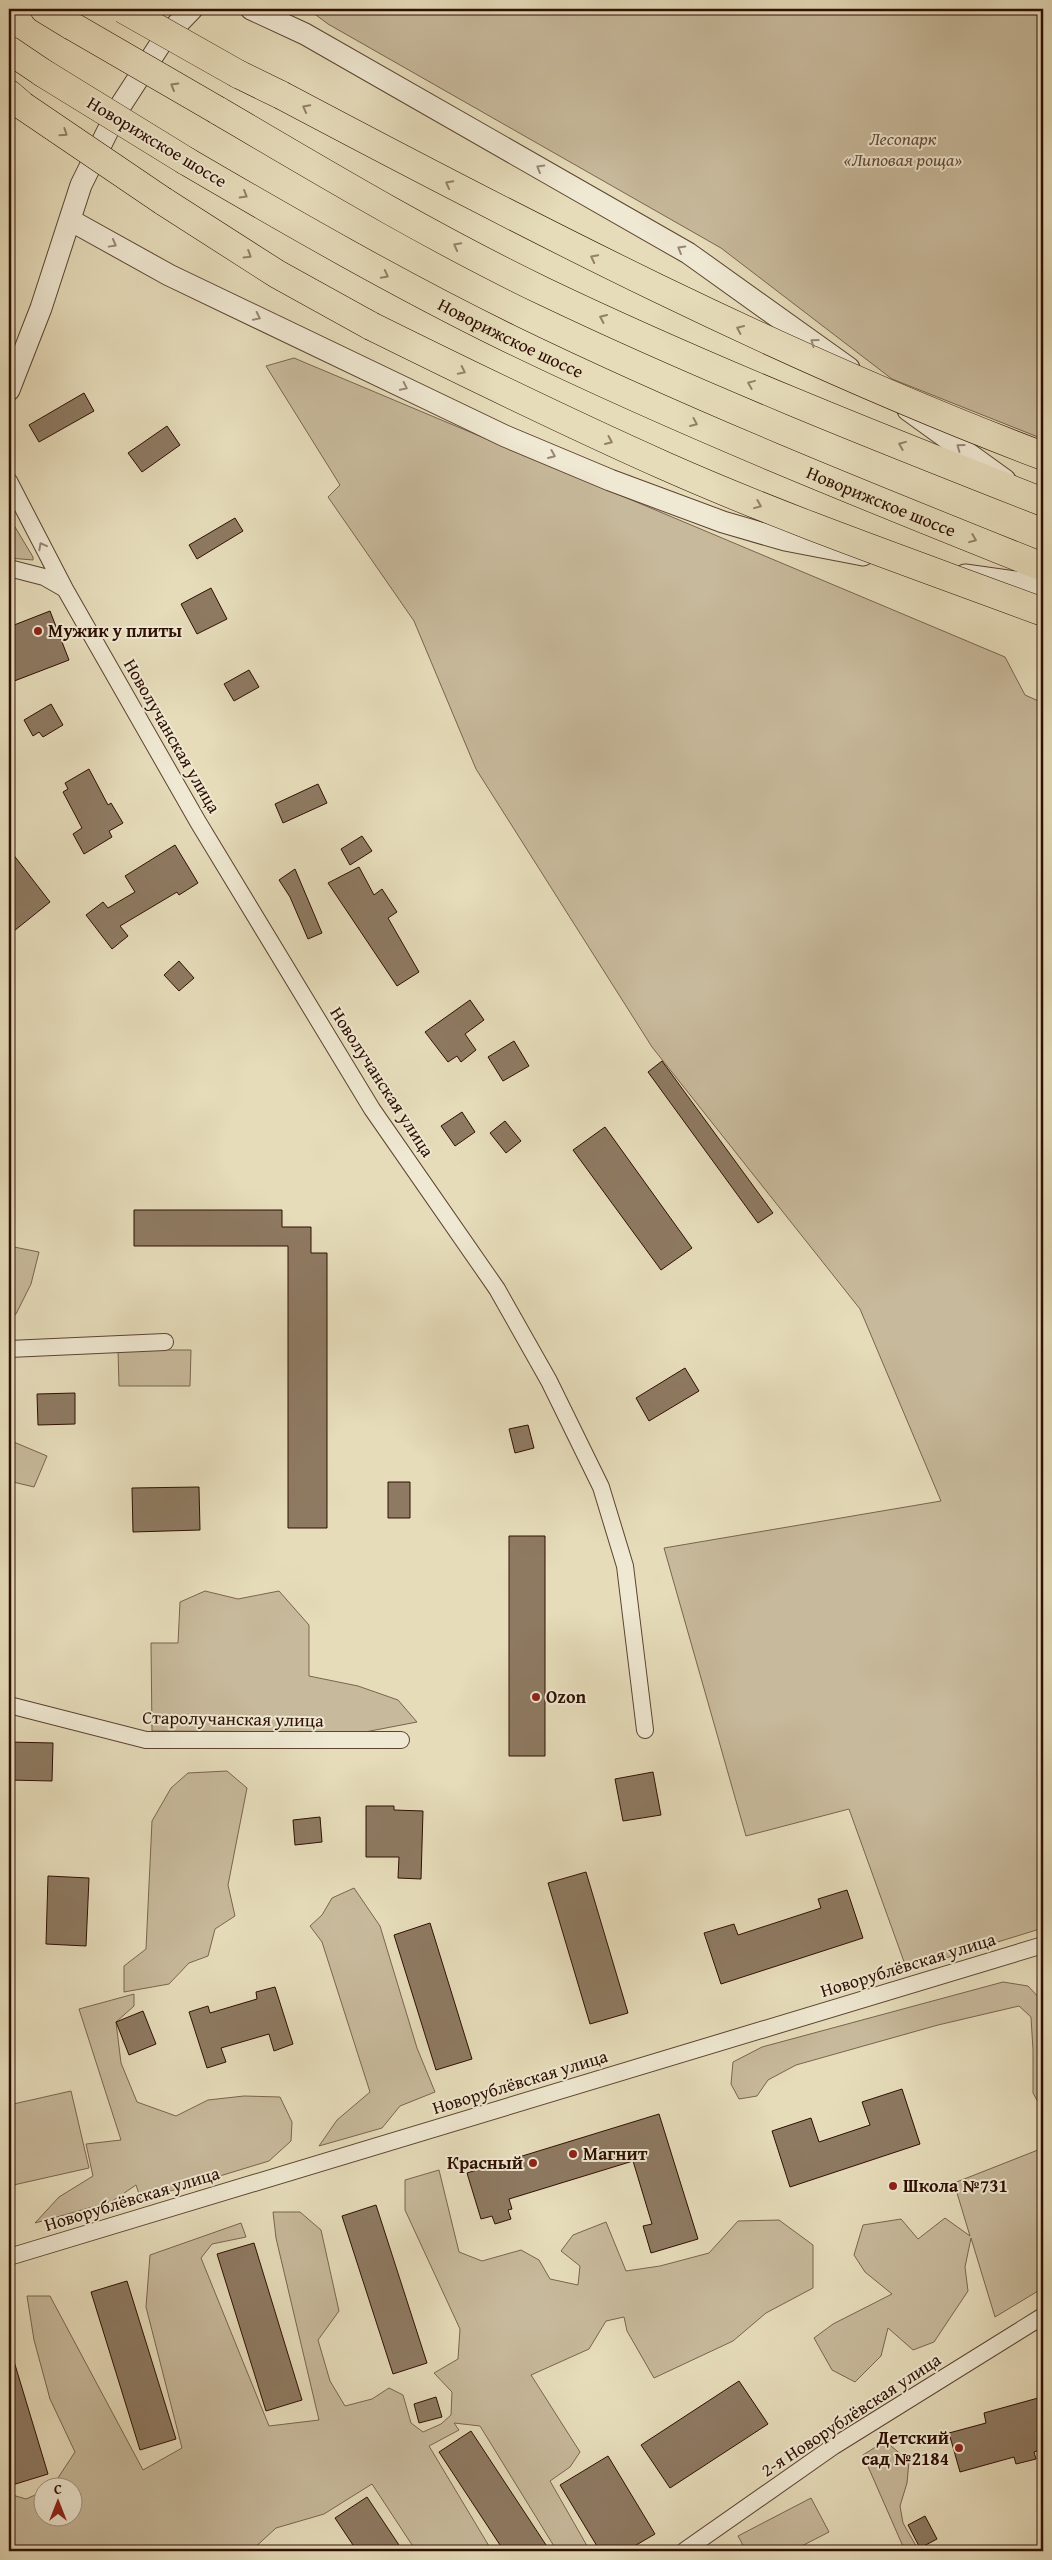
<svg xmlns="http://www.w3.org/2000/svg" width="1052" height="2560" font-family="'Gentium Book Plus',serif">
<rect width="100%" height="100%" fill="#e6dcba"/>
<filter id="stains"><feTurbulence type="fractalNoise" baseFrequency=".004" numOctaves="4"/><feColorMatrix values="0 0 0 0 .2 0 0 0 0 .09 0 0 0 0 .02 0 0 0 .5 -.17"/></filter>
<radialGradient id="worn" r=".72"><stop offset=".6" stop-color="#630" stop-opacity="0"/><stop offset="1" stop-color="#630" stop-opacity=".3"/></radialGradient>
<path fill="#c7b99b" stroke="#7a644e" d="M308 9H1043V439L892 379 721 248 328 24Z
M294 358 1005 657 1025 695 1043 703V1928L907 1970 849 1809 746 1836 664 1548 941 1501 860 1309 652 1047 476 769 414 621 328 497 340 485 266 366Z
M9 517 33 557V560L9 558Z
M9 1246 39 1252 31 1284 16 1314 9 1317Z
M118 1350H191L190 1386H119Z
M9 1440 47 1456 34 1487 9 1481Z
M205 1591 238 1599 279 1591 309 1625V1676L358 1686 398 1700 417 1722 365 1732 152 1731 151 1643H178L180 1602Z
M227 1771 247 1788 228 1885 235 1916 215 1929 208 1956 189 1963 169 1984 124 1992V1966L146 1949 152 1821 171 1788 188 1773Z
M354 1888 380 1926 417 2048 435 2092 400 2106 382 2128 319 2146 337 2120 370 2092 322 1942 310 1926 322 1915 332 1898Z
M1003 1982 1028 1986 1043 2002V2111L1033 2093V2050L1031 2017 1019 2006 938 2025 796 2065 768 2080 757 2096 739 2099 731 2084 733 2062 762 2047Z
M134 1994V2006L116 2022 121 2063 137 2102 176 2116 208 2100 244 2096 280 2097 292 2122 291 2141 269 2161 141 2200 136 2185 111 2202 35 2223 59 2197 93 2176 86 2144 121 2140 79 2009Z
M71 2091 89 2168 9 2186V2105Z
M1043 2148V2288L995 2317 971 2238 965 2267 968 2291 934 2342 913 2350 888 2328 881 2356 855 2382 832 2370 814 2338 833 2324 892 2294 865 2272 854 2255 863 2225 901 2219 918 2239 945 2218 970 2236 954 2183Z
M439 2170 459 2252 482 2261 521 2250 539 2260 550 2279 578 2285 580 2266 561 2251 573 2235 606 2222 626 2271 660 2266 709 2253 738 2221 779 2220 813 2245V2288L766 2313 733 2341 654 2378 627 2331 624 2317 606 2321 589 2349 531 2375 580 2452 570 2467 550 2481 590 2551H557L480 2426 454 2423 459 2430 429 2446 492 2551H416L372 2484 324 2514 276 2528 251 2551H9V2494L26 2499 42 2492V2518H72V2488L52 2487 75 2452 50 2399 34 2340 27 2296H50L143 2470 182 2448 146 2307 150 2255 241 2223 246 2237 212 2244 201 2258 269 2426 319 2420 276 2238 273 2212H300L321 2230 339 2311 318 2340 330 2381 345 2406 372 2399 389 2388 403 2395 411 2423 423 2432 441 2424 451 2415 452 2392 434 2373 458 2359 460 2329 405 2210V2180Z
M885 2441 909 2461 907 2483 900 2506 903 2523 919 2551H905L863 2455Z
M811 2498 829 2532 792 2551H746L738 2536Z"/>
<path fill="#8e7a62" stroke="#2e0f02" d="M84 393 94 411 39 442 29 425Z
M167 426 180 445 142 472 128 453Z
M235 518 243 531 197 559 189 545Z
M211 588 227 619 197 634 181 604Z
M50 611 69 660 9 683V627Z
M249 670 259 687 234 701 224 684Z
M51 704 63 725 43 737 39 732 33 736 24 720Z
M89 769 108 805 111 803 123 823 109 831 112 837 84 854 73 834 82 828 63 792 68 789 65 783Z
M318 784 327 803 283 823 275 804Z
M362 836 372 851 350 865 341 849Z
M175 845 198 883 179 895 177 892 120 926 128 936 112 949 86 915 103 902 108 908 135 892 125 876Z
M9 849 50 902 9 935Z
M359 867 374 895 382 889 397 912 388 918 419 972 397 986 328 883Z
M295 869 322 933 308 939 290 897 279 880Z
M179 961 194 978 179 991 164 975Z
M470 1000 484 1020 465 1034 476 1050 461 1062 457 1056 448 1062 425 1032Z
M514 1041 529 1066 503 1081 488 1057Z
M662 1061 773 1213 758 1223 648 1072Z
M462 1112 475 1132 455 1146 441 1126Z
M505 1121 521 1141 506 1153 490 1133Z
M605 1127 692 1248 661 1270 573 1150Z
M134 1210H282V1227H311V1253H327V1528H288V1246H134Z
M685 1368 699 1391 649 1421 636 1398Z
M75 1393V1424L38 1425 37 1394Z
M528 1425 534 1448 515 1453 509 1429Z
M388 1482H410V1518H388Z
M199 1487 200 1530 133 1532 132 1488Z
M509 1536H545V1756H509Z
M9 1742 53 1743 52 1781 9 1780Z
M653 1772 661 1815 623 1821 615 1779Z
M366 1806H394V1810L423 1811 421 1879 398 1878 399 1857H366Z
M320 1817 322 1842 295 1845 293 1820Z
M586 1872 628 2013 590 2024 548 1883Z
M48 1876 89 1878 86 1946 46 1944Z
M847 1890 863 1938 721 1984 704 1933 734 1924 738 1935 821 1908 818 1899Z
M430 1923 472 2059 436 2070 394 1935Z
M275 1987 293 2044 274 2051 269 2034 221 2048 226 2062 207 2068 189 2012 208 2006 210 2013 257 1999 256 1992Z
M143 2011 156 2044 129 2055 116 2022Z
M902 2089 920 2144 790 2187 772 2131 811 2118 819 2142 870 2125 862 2102Z
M659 2114 698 2239 651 2253 643 2226 652 2224 633 2161 509 2199 512 2209 508 2210 511 2219 495 2224 492 2216 481 2219 467 2173Z
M376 2205 427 2363 393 2374 342 2216Z
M254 2243 302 2400 266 2411 217 2254Z
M127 2281 176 2439 140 2450 91 2292Z
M9 2358H13L48 2474 9 2486Z
M739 2381 768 2424 670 2488 641 2445Z
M436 2397 442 2417 419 2423 414 2404Z
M1038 2398 1041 2408H1043V2449L1034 2452 1036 2459 1016 2464 1014 2457 960 2472 949 2433 986 2423 984 2413Z
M471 2431 550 2551H504L439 2452Z
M608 2456 655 2534 626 2551H600L560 2485Z
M367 2497 403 2551H357L335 2518Z
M925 2516 937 2539 920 2548 908 2525Z"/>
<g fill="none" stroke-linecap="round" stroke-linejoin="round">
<defs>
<path id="minor" d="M9 481 65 589 198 822 372 1109 497 1289 549 1381 601 1487 625 1566 645 1730
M9 568 44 577 65 589
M9 1349 165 1342
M9 1705 146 1740H401
M9 2257 1043 1945
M684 2551 834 2446 1043 2316"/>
<path id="tertiary" d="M251 9 305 34 688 253 849 368
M70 220 169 275 505 436 610 480 723 522 785 540 863 555
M9 390 41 308 81 185 119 108 165 37 192 9
M908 410 1005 480
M965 575 1043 586"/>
<g id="trunk">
<path d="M44 9 72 26"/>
<path d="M9 50 43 73"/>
<path d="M238 74 281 95"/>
<path d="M9 94 23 106"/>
<path d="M217 110C324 173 431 237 543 291 706 369 875 436 1043 502"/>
<path id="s1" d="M186 161C292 223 398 284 508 338 683 423 863 495 1043 567"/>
<path d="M163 201 277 274 371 326"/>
</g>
</defs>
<use href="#minor" stroke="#5c4230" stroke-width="18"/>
<use href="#tertiary" stroke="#5c4230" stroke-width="23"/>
<use href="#trunk" stroke="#2e0f02" stroke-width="29"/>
<use href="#minor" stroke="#efe8d2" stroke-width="16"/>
<use href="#tertiary" stroke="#efe8d2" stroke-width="21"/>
<use href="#trunk" stroke="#e6dcba" stroke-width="28"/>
<defs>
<path id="trunk-bridge" d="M123 9 238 74
M72 26 217 110
M43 73 186 161
M281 95C530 227 779 356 1043 456
M23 106 163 201
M371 326C468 374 566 422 665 466 789 521 917 565 1043 612"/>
</defs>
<use href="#trunk-bridge" stroke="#2e0f02" stroke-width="29" stroke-linecap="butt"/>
<use href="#trunk-bridge" stroke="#e6dcba" stroke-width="28"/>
</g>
<defs><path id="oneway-chevron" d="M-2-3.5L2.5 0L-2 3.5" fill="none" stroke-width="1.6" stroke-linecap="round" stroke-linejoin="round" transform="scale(1.25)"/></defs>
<g stroke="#938067">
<use href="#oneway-chevron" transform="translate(174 86) rotate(-150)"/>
<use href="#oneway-chevron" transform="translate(306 108) rotate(-152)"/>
<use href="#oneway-chevron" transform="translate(64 133) rotate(34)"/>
<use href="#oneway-chevron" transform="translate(449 184) rotate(-152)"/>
<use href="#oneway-chevron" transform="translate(244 195) rotate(30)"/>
<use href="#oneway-chevron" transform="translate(457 246) rotate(-152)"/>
<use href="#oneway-chevron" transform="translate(248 255) rotate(32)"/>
<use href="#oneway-chevron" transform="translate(594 258) rotate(-153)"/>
<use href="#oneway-chevron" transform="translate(385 275) rotate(27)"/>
<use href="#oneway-chevron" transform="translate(603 318) rotate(-156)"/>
<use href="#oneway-chevron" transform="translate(740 329) rotate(-156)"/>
<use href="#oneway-chevron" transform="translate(462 371) rotate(26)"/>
<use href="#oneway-chevron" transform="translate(751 384) rotate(-158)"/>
<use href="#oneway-chevron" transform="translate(694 423) rotate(24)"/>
<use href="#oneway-chevron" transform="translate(609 441) rotate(24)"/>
<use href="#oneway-chevron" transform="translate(902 445) rotate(-158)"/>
<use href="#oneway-chevron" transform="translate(758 505) rotate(22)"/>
<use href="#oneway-chevron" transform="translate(973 539) rotate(22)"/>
</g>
<g stroke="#988674">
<use href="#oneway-chevron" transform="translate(540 168) rotate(-150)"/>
<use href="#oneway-chevron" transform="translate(113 244) rotate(29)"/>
<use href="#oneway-chevron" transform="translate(681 249) rotate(-150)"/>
<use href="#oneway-chevron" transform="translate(257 317) rotate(26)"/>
<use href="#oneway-chevron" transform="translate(814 342) rotate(-144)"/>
<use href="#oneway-chevron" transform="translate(404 387) rotate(26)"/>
<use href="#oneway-chevron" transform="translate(960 447) rotate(-144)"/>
<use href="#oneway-chevron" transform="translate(552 455) rotate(23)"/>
<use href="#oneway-chevron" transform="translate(42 546) rotate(-118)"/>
</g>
<g fill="#8f2418" stroke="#efe8d2" stroke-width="2">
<circle cx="38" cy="631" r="5"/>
<circle cx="536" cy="1697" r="5"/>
<circle cx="573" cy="2154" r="5"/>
<circle cx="533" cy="2163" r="5"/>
<circle cx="893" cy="2186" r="5"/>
<circle cx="959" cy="2448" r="5"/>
</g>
<g text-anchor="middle" stroke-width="4" stroke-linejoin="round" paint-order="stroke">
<g font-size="18" font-style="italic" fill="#644a38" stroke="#efe8d2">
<text x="903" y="145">Лесопарк<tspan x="903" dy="21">«Липовая роща»</tspan></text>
</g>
<g font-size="18" fill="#2e0f02" stroke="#efe8d2">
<text transform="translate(157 142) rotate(31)" y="6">Новорижское шоссе</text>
<text dy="6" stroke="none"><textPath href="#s1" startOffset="370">Новорижское шоссе</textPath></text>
<text dy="6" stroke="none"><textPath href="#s1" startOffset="775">Новорижское шоссе</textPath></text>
<text transform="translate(172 736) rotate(60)" y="6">Новолучанская улица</text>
<text transform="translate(382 1082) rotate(57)" y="6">Новолучанская улица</text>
<text transform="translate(233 1719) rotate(1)" y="6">Старолучанская улица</text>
<text transform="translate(908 1965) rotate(-17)" y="6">Новорублёвская улица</text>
<text transform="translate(520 2082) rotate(-17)" y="6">Новорублёвская улица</text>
<text transform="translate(132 2199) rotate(-17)" y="6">Новорублёвская улица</text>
<text transform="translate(851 2415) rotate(-33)" y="6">2-я Новорублёвская улица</text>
</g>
<g font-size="18" font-weight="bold" fill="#2e0f02" stroke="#efe8d2" text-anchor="start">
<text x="48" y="637">Мужик у плиты</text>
<text x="546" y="1703">Ozon</text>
<text x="583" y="2160">Магнит</text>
<text x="523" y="2169" text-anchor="end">Красный</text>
<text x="903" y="2192">Школа №731</text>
<text x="949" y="2444" text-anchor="end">Детский<tspan x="949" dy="21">сад №2184</tspan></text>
</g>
</g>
<rect width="1052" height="2560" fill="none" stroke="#e6dcba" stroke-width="30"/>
<rect x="10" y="10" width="1032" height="2540" fill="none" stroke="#2e0f02" stroke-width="2.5"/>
<rect x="15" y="15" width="1022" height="2530" fill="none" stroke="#2e0f02"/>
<g transform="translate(58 2502)"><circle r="24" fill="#efe8d2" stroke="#a2917f"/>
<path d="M0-4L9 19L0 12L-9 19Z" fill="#8f2418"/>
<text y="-8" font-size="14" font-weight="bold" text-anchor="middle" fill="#2e0f02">С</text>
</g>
<rect width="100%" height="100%" filter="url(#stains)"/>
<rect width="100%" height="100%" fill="url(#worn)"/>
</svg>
